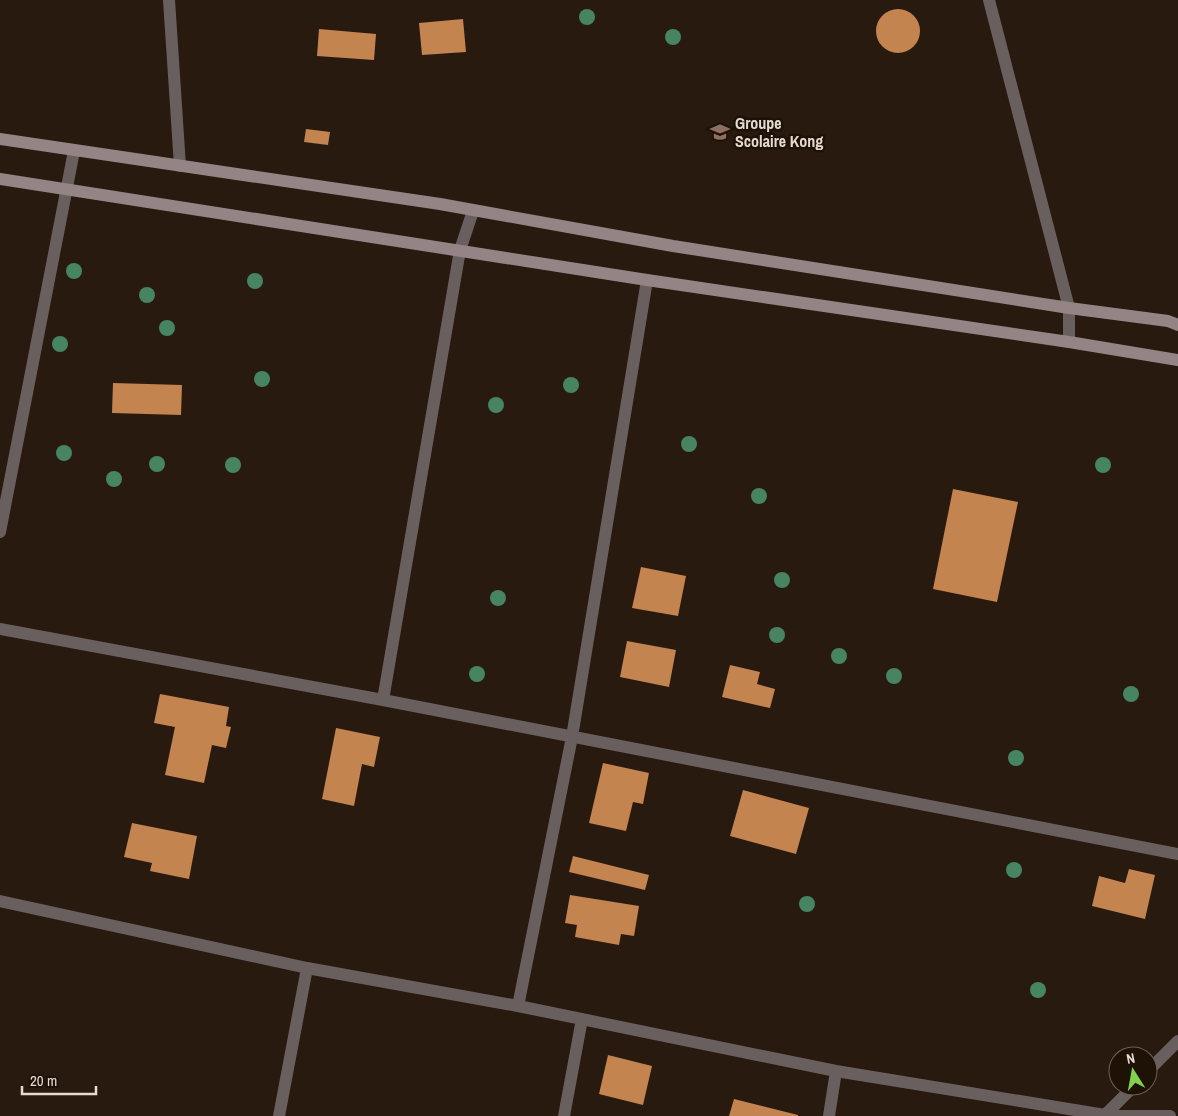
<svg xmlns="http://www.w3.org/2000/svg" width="1178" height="1116" font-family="'Archivo Narrow',sans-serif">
<rect width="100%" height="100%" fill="#281a0f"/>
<path fill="#c48450" d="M876 31a22 22 0 1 1 44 0a22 22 0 1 1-44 0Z
M463 19 466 52 422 55 419 23Z
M319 29 376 34 374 60 317 56Z
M306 129 330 132 328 145 304 142Z
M113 383 182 385 181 415 112 413Z
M953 489 1018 502 997 602 933 589Z
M641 567 686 576 678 616 632 608Z
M627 641 676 650 669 687 620 677Z
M730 665 760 672 757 684 775 689 770 708 722 697Z
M160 694 229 707 226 726 231 727 226 748 212 745 204 783 165 775 175 727 154 723Z
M336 728 380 737 374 767 362 764 354 806 322 799Z
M603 763 649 773 643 804 633 802 626 831 589 823Z
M743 790 809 808 796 854 730 836Z
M132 823 197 836 189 879 150 871 152 863 124 857Z
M573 856 649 875 645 890 569 872Z
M1129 869 1155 875 1145 919 1092 906 1099 876 1125 883Z
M570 895 639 906 634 936 621 934 619 945 575 937 577 925 565 923Z
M608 1055 652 1066 643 1105 599 1094Z
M734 1099 798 1115V1116H729Z"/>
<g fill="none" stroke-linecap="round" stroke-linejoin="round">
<path stroke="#6a5f5f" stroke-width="12" d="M169 0 180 166
M989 0 1069 308V342
M0 532 74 151
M0 629 383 700 1178 854
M383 700 460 250 473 211
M0 901 307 968 518 1006 836 1071 1105 1115 1134 1086
M518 1006 572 737 647 280
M1148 1071 1178 1041
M279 1116 307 968
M564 1116 582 1019
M829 1116 836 1071
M1105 1116H1170"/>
<path stroke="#958485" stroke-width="12" d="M0 139 440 204 673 246 1069 308 1168 321 1178 325
M0 179 647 280 1069 342 1178 360"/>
</g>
<g fill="#468462">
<circle cx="587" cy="17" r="8"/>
<circle cx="673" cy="37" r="8"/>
<circle cx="74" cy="271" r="8"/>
<circle cx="255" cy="281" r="8"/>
<circle cx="147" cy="295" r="8"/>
<circle cx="167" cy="328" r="8"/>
<circle cx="60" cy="344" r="8"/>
<circle cx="262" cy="379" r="8"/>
<circle cx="571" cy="385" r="8"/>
<circle cx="496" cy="405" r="8"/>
<circle cx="689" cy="444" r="8"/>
<circle cx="64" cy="453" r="8"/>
<circle cx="157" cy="464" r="8"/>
<circle cx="233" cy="465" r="8"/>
<circle cx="1103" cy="465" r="8"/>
<circle cx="114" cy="479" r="8"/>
<circle cx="759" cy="496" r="8"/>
<circle cx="782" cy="580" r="8"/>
<circle cx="498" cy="598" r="8"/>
<circle cx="777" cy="635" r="8"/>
<circle cx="839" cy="656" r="8"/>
<circle cx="477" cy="674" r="8"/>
<circle cx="894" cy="676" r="8"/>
<circle cx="1131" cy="694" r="8"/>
<circle cx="1016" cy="758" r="8"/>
<circle cx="1014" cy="870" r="8"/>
<circle cx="807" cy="904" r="8"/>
<circle cx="1038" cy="990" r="8"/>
</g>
<defs>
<symbol id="school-bare" viewBox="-9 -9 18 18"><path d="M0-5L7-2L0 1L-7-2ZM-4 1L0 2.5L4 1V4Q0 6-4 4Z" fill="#8d6e63" stroke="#1e1106" stroke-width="2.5" paint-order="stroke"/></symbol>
</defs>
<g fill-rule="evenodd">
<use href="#school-bare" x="706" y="118" width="28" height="28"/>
</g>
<g text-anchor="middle" stroke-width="5" stroke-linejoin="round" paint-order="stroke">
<g font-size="16" font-weight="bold" fill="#e5dbd4" stroke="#1e1106" text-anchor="start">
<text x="735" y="129">Groupe<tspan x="735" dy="18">Scolaire Kong</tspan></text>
</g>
</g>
<g transform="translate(1133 1071) rotate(349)"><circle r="24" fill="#1e1106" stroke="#6e6258"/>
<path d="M0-4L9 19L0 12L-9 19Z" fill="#83d04e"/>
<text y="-8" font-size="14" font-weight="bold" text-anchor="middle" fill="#e5dbd4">N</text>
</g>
<path d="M22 1086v8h74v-8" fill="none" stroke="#e5dbd4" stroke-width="2.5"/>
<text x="30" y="1086" font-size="15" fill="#e5dbd4" stroke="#1e1106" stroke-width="4" paint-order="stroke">20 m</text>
</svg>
